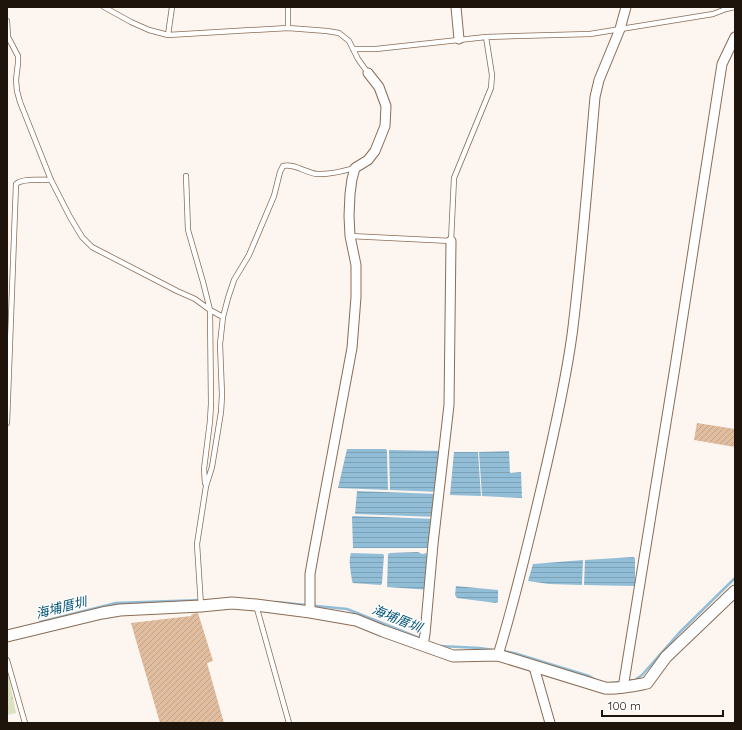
<svg xmlns="http://www.w3.org/2000/svg" width="742" height="730" font-family="Quicksand,'Noto Sans TC',sans-serif">
<defs>
<pattern id="forest-crowns" width="20" height="18" patternUnits="userSpaceOnUse"><rect width="20" height="18" fill="#dbe2c2"/><path d="M2 6a3 3 0 1 1 6 0M12 15a3 3 0 1 1 6 0" fill="none" stroke="#bcc1a5"/></pattern>
<pattern id="water-rules" width="6" height="5" patternUnits="userSpaceOnUse"><rect width="6" height="5" fill="#92bdd6"/><path d="M0 2.5h6" fill="none" stroke="#7da2b6"/></pattern>
<pattern id="building-hatch" width="6" height="6" patternUnits="userSpaceOnUse"><rect width="6" height="6" fill="#e1bd9f"/><path d="M-1 1l2-2M0 6l6-6M5 7l2-2" fill="none" stroke="#c1a288"/></pattern>
</defs>
<rect width="100%" height="100%" fill="#fcf5f0"/>
<path fill="url(#forest-crowns)" d="M7 668 16 713 7 715Z"/>
<path fill="url(#water-rules)" d="M347 449H386L387 451 388 490 338 488Z
M389 450 444 451 440 492 390 490Z
M509 451 510 473 521 472 522 498 482 496 479 452Z
M454 452H478L481 496 450 495Z
M357 491 437 494 438 517 355 514Z
M353 516 437 519 435 546 427 548H353L352 517Z
M418 552 422 554 433 552 430 590 387 587 388 554 390 553Z
M351 553 382 554 384 555 382 583 381 585 353 583 352 581C351 572 348 561 351 553Z
M633 557 635 558V585L634 586 584 585 585 560Z
M583 560 582 585 549 584 528 581 533 564Z
M456 586 498 590V602L496 603 457 598 455 595Z"/>
<g fill="none" stroke-linecap="round" stroke-linejoin="round">
<path stroke="#92bdd6" stroke-width="2.5" d="M276 602 347 609 422 639
M40 622 116 603 201 600
M440 646 480 648 493 650
M504 651 514 653 589 676 596 680
M626 681 635 680 642 675 679 633 735 578
M610 683 621 682"/>
</g>
<path fill="url(#building-hatch)" d="M697 423 735 429V447L694 440Z
M198 613 213 661 207 663 224 723H160L131 623 191 616 192 614Z"/>
<g fill="none" stroke-linecap="round" stroke-linejoin="round">
<defs>
<path id="service" d="M104 7 131 22 149 30 168 35 288 28 327 31 339 33 349 41 358 59 368 73
M288 7V28
M7 21 8 37 18 56V63L16 80 17 91 20 102 51 180 70 217 82 237 92 247 177 291 195 299 210 310 223 317
M168 35 172 7
M353 49H376L486 37 590 34 713 14 726 9 734 7
M186 176 188 230 203 282 210 310 211 404 210 421 204 469 205 483
M350 236 451 241 454 178 491 88 492 75 486 37
M7 423 16 184C22 178 42 180 51 180
M256 605 289 723
M201 606 197 544 206 486 212 467 221 412 222 395 220 344 223 317 228 298 234 280 249 255 274 196 280 172 283 166C294 163 306 173 317 174 331 175 343 171 355 168
M7 660 25 723"/>
<path id="minor" d="M456 7 459 39
M310 612V574L313 557 352 348 356 297V265L350 236 349 216 350 194 352 179 355 168 368 160 375 151 385 126 386 106 379 87 368 73
M423 645 425 634 433 544 449 405 451 241
M498 655C515 600 528 544 541 489 553 438 565 386 572 335 582 256 588 176 595 97L599 80 620 29 626 7
M534 667 550 723
M623 688 675 367 722 64 735 37"/>
<path id="tertiary" d="M7 636 102 613 120 610 201 606 232 603 256 605 310 612 356 620 383 631 453 656 498 655 605 688C619 689 632 686 647 683L666 657 735 591"/>
</defs>
<use href="#service" stroke="#8a6d56" stroke-width="6"/>
<use href="#minor" stroke="#8a6d56" stroke-width="11"/>
<use href="#tertiary" stroke="#8a6d56" stroke-width="13"/>
<use href="#service" stroke="#fff" stroke-width="4.5"/>
<use href="#minor" stroke="#fff" stroke-width="9"/>
<use href="#tertiary" stroke="#fff" stroke-width="11"/>
</g>
<g text-anchor="middle" stroke-width="3" stroke-linejoin="round" paint-order="stroke">
<g font-size="13" font-style="italic" fill="#055577" stroke="#fff">
<text transform="translate(61 607) rotate(-14)" y="5">海埔厝圳</text>
<text transform="translate(397 618) rotate(22)" y="5">海埔厝圳</text>
</g>
</g>
<rect width="742" height="730" fill="none" stroke="#1f140b" stroke-width="16"/>
<path d="M602 710v6h121v-6" fill="none" stroke="#1f140b" stroke-width="2"/>
<text x="608" y="710" font-size="12" fill="#1f140b" stroke="#ffffff" stroke-width="3" paint-order="stroke">100 m</text>
</svg>
